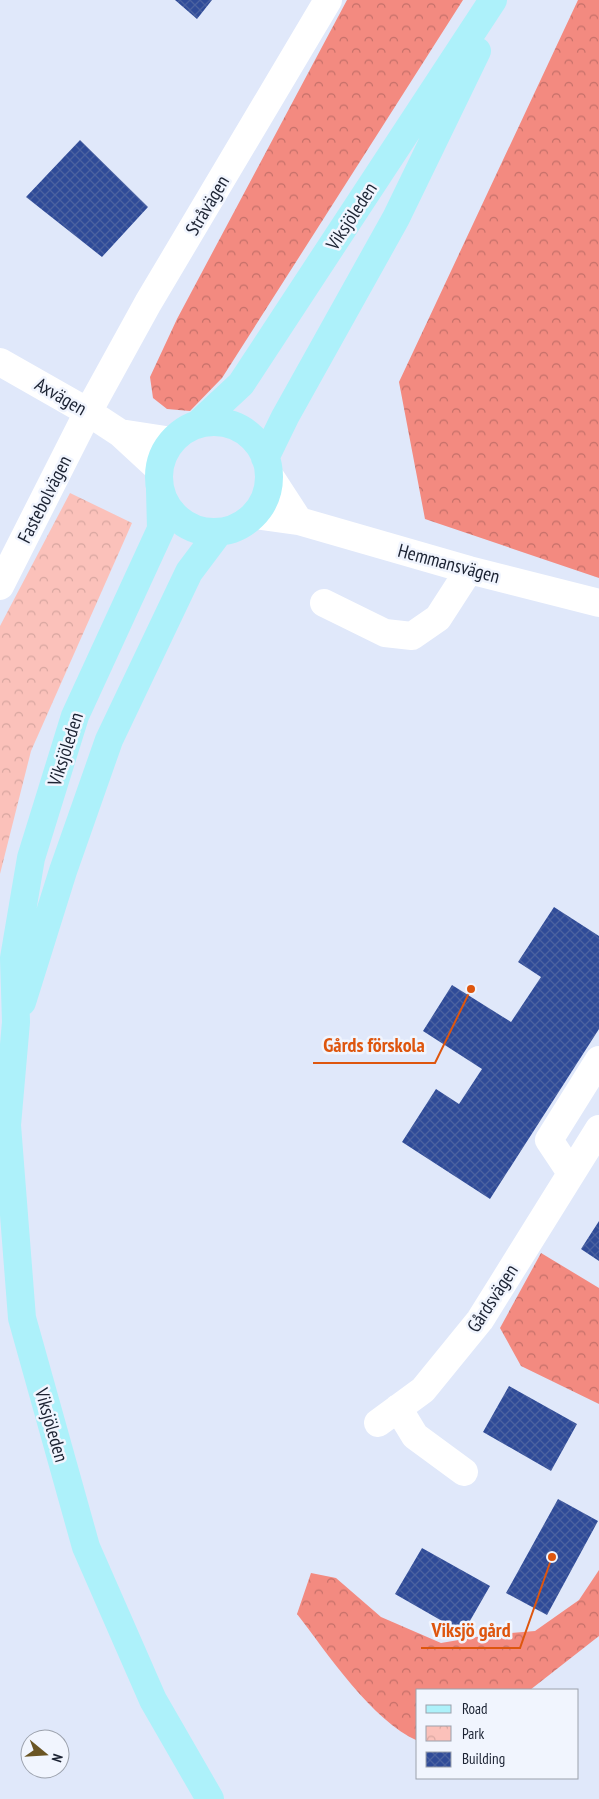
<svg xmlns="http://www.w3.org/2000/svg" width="599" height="1799" font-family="'PT Sans Narrow',sans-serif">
<defs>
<pattern id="forest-crowns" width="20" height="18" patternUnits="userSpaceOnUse" patternTransform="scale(1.25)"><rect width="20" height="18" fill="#f38a80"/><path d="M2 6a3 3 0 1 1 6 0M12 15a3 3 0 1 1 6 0" fill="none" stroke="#c47069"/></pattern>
<pattern id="park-crowns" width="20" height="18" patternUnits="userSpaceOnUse" patternTransform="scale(1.25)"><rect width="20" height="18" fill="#fbc1ba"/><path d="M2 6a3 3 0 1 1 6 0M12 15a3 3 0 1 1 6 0" fill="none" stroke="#d7a6a0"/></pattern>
<pattern id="building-cross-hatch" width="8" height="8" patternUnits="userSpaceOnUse" patternTransform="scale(1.25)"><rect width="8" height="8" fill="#2f4b98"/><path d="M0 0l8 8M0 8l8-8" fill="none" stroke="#4b62a0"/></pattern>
</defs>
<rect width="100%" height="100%" fill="#e0e8fa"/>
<path fill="url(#forest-crowns)" d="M347 0H463L222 378 190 411 167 409 153 398 150 377 177 319Z
M578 0H599V578L425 519 399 382Z
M541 1253 599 1288V1404L521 1366 500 1328Z
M599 1570V1636L530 1690H418V1741C372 1721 328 1654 297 1614L311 1573 336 1578 381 1617 441 1643 488 1635 535 1631 579 1600Z"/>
<path fill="url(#park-crowns)" d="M70 493 132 523 31 751 0 874V626Z"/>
<path fill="url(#building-cross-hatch)" d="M175 0H212L197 19Z
M80 140 148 207 102 257 26 197Z
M554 907 599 936V1029L490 1199 402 1142 436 1089 459 1104 482 1069 423 1031 452 985 511 1022 541 977 518 962Z
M599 1221V1261L581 1249Z
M509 1386 577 1424 551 1471 483 1432Z
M558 1499 598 1521 547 1615 506 1593Z
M422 1548 490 1586 463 1633 395 1594Z"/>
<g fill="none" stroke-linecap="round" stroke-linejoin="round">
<path stroke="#fff" stroke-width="28" d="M0 362 88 412 120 433 159 469
M120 433 172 441
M269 475 299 521
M254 515 299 521 469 570 599 603
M0 586 88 412 148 303 328 0
M324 603 385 633 412 636 438 618 469 570
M571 1173 549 1140 599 1060
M398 1408 415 1436 464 1472
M378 1423 423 1390 480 1320 599 1129"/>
<path stroke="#adf1fa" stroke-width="28" d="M159 477a55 55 0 1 1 110 0a55 55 0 1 1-110 0Z
M198 424 241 384 493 0
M265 458 285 417 396 218 477 51
M160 490 161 529 75 716 31 858 14 958 16 1022 7 1125 22 1318 86 1547 153 1700 210 1799
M22 1002 63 871 109 740 189 572 219 532"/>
</g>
<g text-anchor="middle" stroke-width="5" stroke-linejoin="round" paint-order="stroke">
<g font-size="19" fill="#1b2232" stroke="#f1f5fe">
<text transform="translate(207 205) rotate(-59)" y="7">Stråvägen</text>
<text transform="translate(351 216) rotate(-57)" y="7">Viksjöleden</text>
<text transform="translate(61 396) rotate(30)" y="7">Axvägen</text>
<text transform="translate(44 499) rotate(-63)" y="7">Fastebolvägen</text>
<text transform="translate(449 563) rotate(15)" y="7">Hemmansvägen</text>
<text transform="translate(65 749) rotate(-72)" y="7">Viksjöleden</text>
<text transform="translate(492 1298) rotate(-57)" y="7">Gårdsvägen</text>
<text transform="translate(52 1425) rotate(74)" y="7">Viksjöleden</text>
</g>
</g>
<path fill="none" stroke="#de560e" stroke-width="2" d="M471 989L435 1063H313M552 1557L520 1648H421"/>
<g fill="#de560e" stroke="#f1f5fe" stroke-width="2">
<circle cx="471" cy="989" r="5"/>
<circle cx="552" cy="1557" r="5"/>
</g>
<g font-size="20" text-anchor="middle" font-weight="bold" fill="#de560e" stroke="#f1f5fe" stroke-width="5" stroke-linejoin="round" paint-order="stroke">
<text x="374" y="1052">Gårds förskola</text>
<text x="471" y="1637">Viksjö gård</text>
</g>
<rect x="416" y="1689" width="162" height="90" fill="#f1f5fe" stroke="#9ba1ac"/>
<rect x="426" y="1705" width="25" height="8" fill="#adf1fa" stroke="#9ba1ac"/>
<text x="462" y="1714" font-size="15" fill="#1b2232">Road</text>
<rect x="426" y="1726" width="25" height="15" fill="url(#park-crowns)" stroke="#9ba1ac"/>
<text x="462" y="1739" font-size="15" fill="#1b2232">Park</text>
<rect x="426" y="1752" width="25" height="15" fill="url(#building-cross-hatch)" stroke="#9ba1ac"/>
<text x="462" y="1764" font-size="15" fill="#1b2232">Building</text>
<g transform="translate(45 1754) rotate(108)"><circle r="24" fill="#f1f5fe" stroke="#9ba1ac"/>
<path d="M0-4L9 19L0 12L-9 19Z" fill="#6a5524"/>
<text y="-8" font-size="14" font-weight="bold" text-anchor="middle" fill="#1b2232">N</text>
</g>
</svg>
